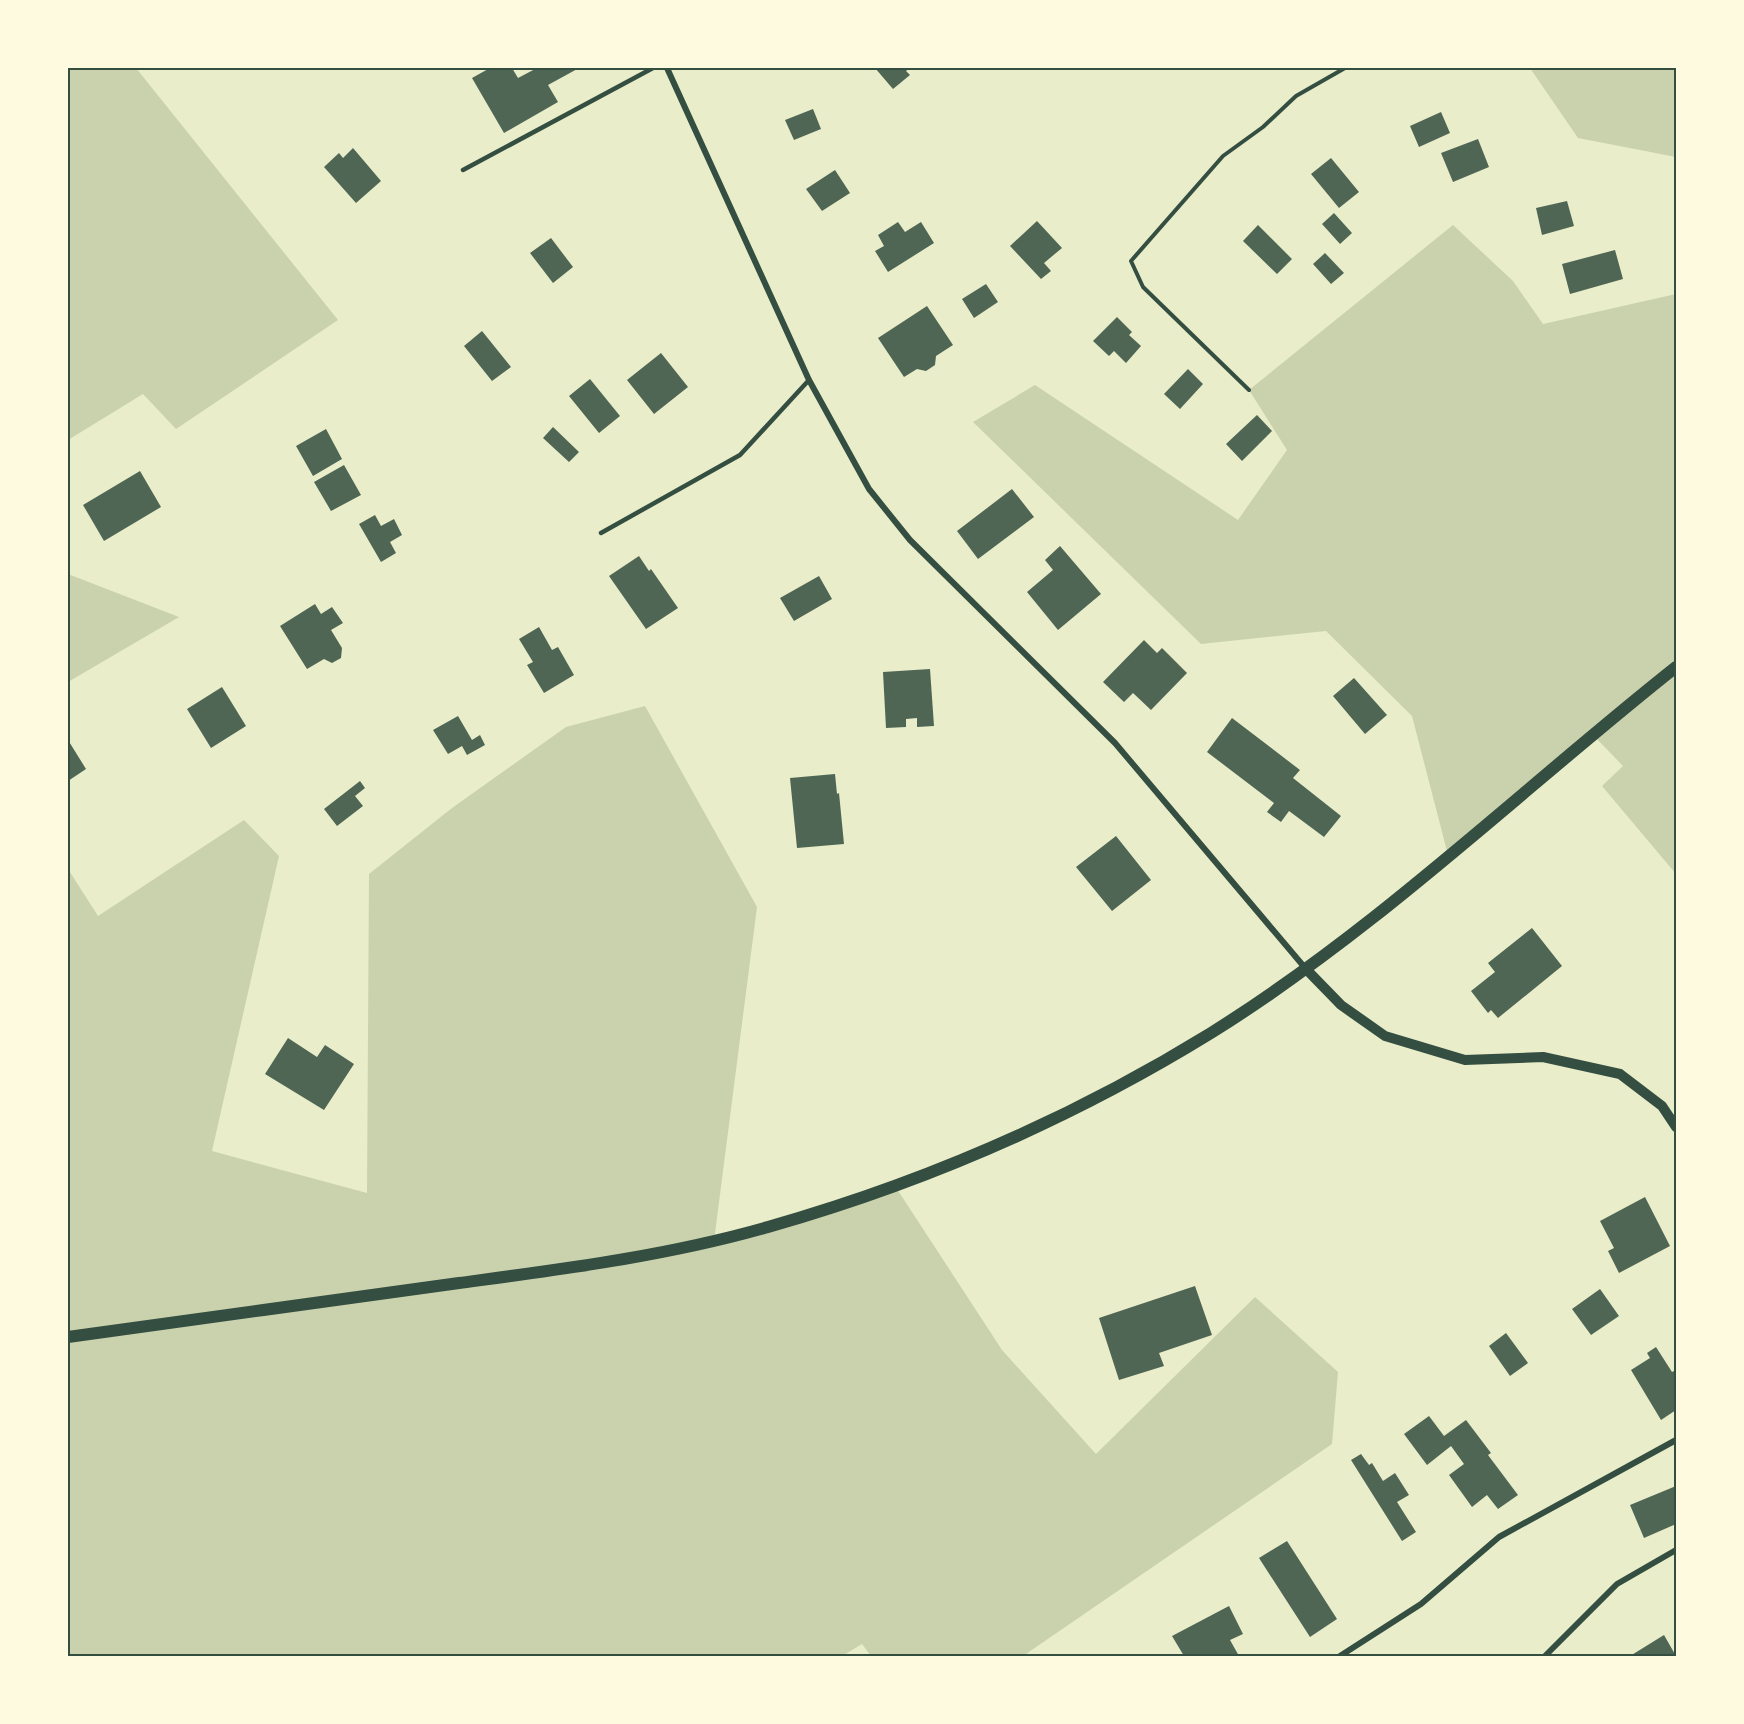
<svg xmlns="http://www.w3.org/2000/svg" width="1744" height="1724" font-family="'DejaVu Sans',sans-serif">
<rect width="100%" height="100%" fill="#e9edc9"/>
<path fill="#cad2ad" d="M68 68H136L338 320 176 429 143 394 68 440Z
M1530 68H1676V157L1578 138Z
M1453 225 1513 281 1543 324 1676 294V874L1602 786 1623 766 1594 736 1448 855 1412 716 1326 631 1201 644 973 422 1035 385 1238 520 1287 450 1249 390Z
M68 574 179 617 68 682Z
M645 706 757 907 714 1241 895 1186 1002 1350 1096 1454 1255 1297 1338 1372 1332 1444 1023 1656H871L862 1644 842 1656H68V869L98 916 244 820 279 856 212 1151 367 1193 369 874 452 808 566 727Z"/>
<path fill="#4f6655" d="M490 68H512L518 78 537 68H579L548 85 558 102 504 133 472 78Z
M875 68H910L906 71 910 75 893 89Z
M813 109 821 129 794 140 785 120Z
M1441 112 1450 133 1419 147 1410 126Z
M1478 139 1489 167 1453 182 1441 153Z
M353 148 381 181 356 203 324 167 339 153 343 158Z
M1331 158 1359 192 1339 208 1311 174Z
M835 170 850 193 822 211 806 189Z
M1567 201 1574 226 1542 235 1536 208Z
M1334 213 1352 233 1340 244 1322 224Z
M1037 221 1062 248 1044 263 1051 271 1041 279 1010 246Z
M898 222 905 232 921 222 934 243 888 272 875 251 884 246 878 235Z
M1258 225 1292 259 1277 274 1243 241Z
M551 238 573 267 553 283 530 253Z
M1615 250 1623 279 1570 294 1562 264Z
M1325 253 1344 273 1331 284 1313 264Z
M986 284 998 302 974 318 962 299Z
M927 306 953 345 936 356 935 365 926 371 917 369 904 377 878 338Z
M1117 317 1132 332 1129 335 1141 346 1126 363 1114 351 1109 356 1093 341Z
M482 331 511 367 492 381 464 346Z
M661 353 688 387 654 414 627 380Z
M1188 369 1203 384 1180 409 1164 394Z
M590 379 620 416 599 433 569 396Z
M1257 415 1272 431 1242 461 1226 444Z
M553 427 579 452 569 462 543 438Z
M326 429 342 459 313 476 296 446Z
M344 465 361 495 331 511 314 482Z
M140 471 161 507 104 541 83 505Z
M1012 489 1034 517 978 559 957 531Z
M375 515 381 526 394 519 402 535 390 542 396 553 381 562 359 524Z
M1060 546 1101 594 1058 630 1027 592 1053 570 1045 560Z
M639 556 649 571 651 569 678 608 646 629 609 576Z
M819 576 832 599 794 621 780 598Z
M315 604 321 614 332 607 343 623 331 630 342 648 341 658 332 663 324 659 307 669 280 626Z
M539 627 552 650 558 647 574 675 544 693 527 665 533 662 519 639Z
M1144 640 1157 653 1162 648 1187 673 1151 710 1133 693 1124 702 1103 682Z
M930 669 934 726 917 727V718L906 719V727L886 728 883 672Z
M1354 678 1387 715 1365 734 1333 696Z
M222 687 246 726 211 748 187 709Z
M458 716 472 740 480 735 485 745 467 755 462 746 448 754 433 730Z
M1232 718 1300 770 1293 778 1341 816 1324 837 1289 811 1281 822 1267 812 1274 803 1207 752Z
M68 740 86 769 68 781Z
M835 774 837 794 839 793 844 844 797 848 790 778Z
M360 781 365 788 355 796 363 806 337 826 324 809Z
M1116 836 1151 880 1112 911 1076 867Z
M1532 928 1562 966 1498 1018 1491 1010 1488 1013 1471 991 1495 972 1488 963Z
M288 1038 317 1057 325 1045 354 1064 324 1110 265 1074Z
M1645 1197 1670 1246 1619 1273 1608 1251 1614 1248 1600 1221Z
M1195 1286 1212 1335 1159 1353 1164 1366 1119 1380 1099 1318Z
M1600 1289 1619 1316 1591 1335 1572 1309Z
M1506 1333 1528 1363 1510 1376 1489 1346Z
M1656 1347 1672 1372 1676 1370V1410L1661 1420 1631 1370 1650 1358 1647 1353Z
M1429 1416 1444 1436 1466 1420 1491 1453 1488 1455 1518 1495 1498 1509 1487 1495 1472 1507 1449 1475 1464 1464 1451 1446 1427 1465 1404 1434Z
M1361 1454 1369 1465 1372 1463 1383 1481 1395 1473 1409 1495 1397 1502 1416 1532 1402 1541 1351 1460Z
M1676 1486V1524L1644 1538 1630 1505Z
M1287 1541 1337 1619 1310 1637 1259 1558Z
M1229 1606 1243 1634 1230 1640 1239 1656H1184L1172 1636Z
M1664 1635 1676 1656H1630Z"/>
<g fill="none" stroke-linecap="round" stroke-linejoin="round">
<path stroke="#344e41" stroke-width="4" d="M1249 390 1143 287 1131 261 1223 156 1263 127 1296 96 1345 68"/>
<path stroke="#344e41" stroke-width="4.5" d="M463 170 653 68
M601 533 740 455 809 380"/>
<path stroke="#344e41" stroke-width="6" d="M667 68 809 380 869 489 910 540 1115 743 1306 969
M1340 1656 1421 1604 1499 1537 1676 1440
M1545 1656 1617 1584 1676 1550"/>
<path stroke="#344e41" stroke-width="10" d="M1306 969 1341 1005 1385 1036 1465 1060 1543 1057 1620 1074 1662 1106 1676 1127"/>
<path stroke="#344e41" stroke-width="12" d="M68 1337C198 1319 329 1301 459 1283 563 1269 667 1256 768 1227 923 1183 1073 1118 1211 1033 1379 928 1522 789 1676 667"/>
</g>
<rect width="1744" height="1724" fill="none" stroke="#fefae0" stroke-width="138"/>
<rect x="69" y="69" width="1606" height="1586" fill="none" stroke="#344e41" stroke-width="2"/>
</svg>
